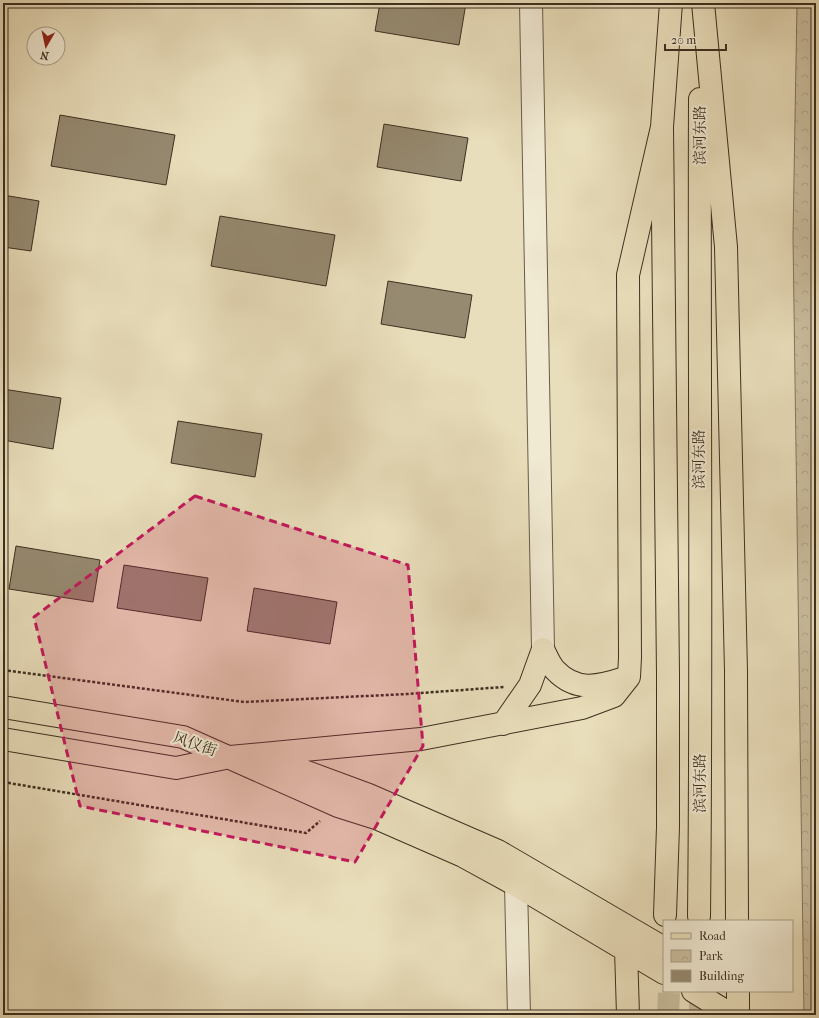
<svg xmlns="http://www.w3.org/2000/svg" width="819" height="1018" font-family="'IM FELL French Canon','Noto Serif SC',serif">
<defs>
<pattern id="park-crowns" width="20" height="18" patternUnits="userSpaceOnUse"><rect width="20" height="18" fill="#ccc0a1"/><path d="M2 6a3 3 0 1 1 6 0M12 15a3 3 0 1 1 6 0" fill="none" stroke="#b0a58a"/></pattern>
</defs>
<rect width="100%" height="100%" fill="#e9debb"/>
<filter id="stains"><feTurbulence type="fractalNoise" baseFrequency=".005" numOctaves="4"/><feColorMatrix values="0 0 0 0 .2 0 0 0 0 .09 0 0 0 0 .02 0 0 0 .5 -.17"/></filter>
<radialGradient id="worn" r=".72"><stop offset=".6" stop-color="#630" stop-opacity="0"/><stop offset="1" stop-color="#630" stop-opacity=".3"/></radialGradient>
<path fill="url(#park-crowns)" stroke="#847860" d="M797 3H816V1015H804L793 237Z"/>
<path fill="#968a71" stroke="#3d2f20" d="M380 3H466L459 45 375 31Z
M60 115 175 135 166 185 51 166Z
M384 124 468 138 461 181 377 167Z
M3 195 39 201 31 251 3 247Z
M220 216 335 235 326 286 211 266Z
M388 281 472 295 465 338 381 324Z
M3 389 61 398 53 449 3 440Z
M178 421 262 434 255 477 171 463Z
M16 546 100 560 93 602 9 589Z
M124 565 208 578 201 621 117 608Z
M254 588 337 602 330 644 247 631Z"/>
<g fill="none" stroke-linecap="round" stroke-linejoin="round">
<path stroke="#c7bb9c" stroke-width="22" stroke-dasharray="22 11" stroke-linecap="butt" d="M700 991V1015
M668 1015 669 991"/>
<defs>
<path id="minor" d="M531 3 543 649
M516 885 519 1015"/>
<path id="major" d="M703 3 726 247 736 671 737 921
M543 649C546 655 550 665 555 670 576 692 598 687 625 678
M3 707 183 737 338 806 376 818 463 856 516 885 664 973
M503 724 530 685 543 649
M3 739 176 768 230 757 421 739 582 708 614 696 629 677 630 657 628 275 662 127
M266 764 304 771 369 795 498 851 664 948
M665 915 668 827V674L662 127 671 3
M699 916C702 643 699 371 700 99
M626 949 628 1015
M693 991 732 1015
M738 991V1015"/>
</defs>
<use href="#minor" stroke="#685b47" stroke-width="24"/>
<use href="#major" stroke="#3d2f20" stroke-width="24"/>
<path stroke="#3d2f20" stroke-width="2.5" stroke-dasharray="3 2" stroke-linecap="butt" d="M3 670 244 702 407 694 504 687
M3 782 306 833 320 821"/>
<use href="#minor" stroke="#f1ead3" stroke-width="22"/>
<use href="#major" stroke="#e9debb" stroke-width="22"/>
</g>
<path fill="#c2185b" fill-opacity="0.2" stroke="#c2185b" stroke-width="3" stroke-dasharray="8 5" stroke-linejoin="round" d="M195 496 408 565 423 746 355 862 80 806 34 617Z"/>
<g text-anchor="middle" stroke-width="4" stroke-linejoin="round" paint-order="stroke">
<g font-size="15" fill="#3d2f20" stroke="#f1ead3">
<text transform="translate(700 135) rotate(-90)" y="5">滨河东路</text>
<text transform="translate(699 459) rotate(-90)" y="5">滨河东路</text>
<text transform="translate(195 744) rotate(19)" y="5">风仪街</text>
<text transform="translate(700 783) rotate(-90)" y="5">滨河东路</text>
</g>
</g>
<rect width="819" height="1018" fill="none" stroke="#e9debb" stroke-width="16"/>
<rect x="4" y="4" width="811" height="1010" fill="none" stroke="#3d2f20" stroke-width="2"/>
<rect x="8" y="8" width="803" height="1002" fill="none" stroke="#3d2f20"/>
<rect x="663" y="920" width="130" height="72" fill="#f1ead3" stroke="#a99f8b"/>
<rect x="671" y="933" width="20" height="6" fill="#e9debb" stroke="#a99f8b"/>
<text x="699" y="940" font-size="12" fill="#3d2f20">Road</text>
<rect x="671" y="950" width="20" height="12" fill="url(#park-crowns)" stroke="#a99f8b"/>
<text x="699" y="960" font-size="12" fill="#3d2f20">Park</text>
<rect x="671" y="970" width="20" height="12" fill="#968a71" stroke="#a99f8b"/>
<text x="699" y="980" font-size="12" fill="#3d2f20">Building</text>
<g transform="translate(46 46) rotate(189)"><circle r="19" fill="#f1ead3" stroke="#a99f8b"/>
<path d="M0-3L7 15L0 10L-7 15Z" fill="#8f2418"/>
<text y="-6" font-size="11" font-weight="bold" text-anchor="middle" fill="#3d2f20">N</text>
</g>
<path d="M665 44v6h61v-6" fill="none" stroke="#3d2f20" stroke-width="2"/>
<text x="671" y="44" font-size="12" fill="#3d2f20" stroke="#f1ead3" stroke-width="3" paint-order="stroke">20 m</text>
<rect width="100%" height="100%" filter="url(#stains)"/>
<rect width="100%" height="100%" fill="url(#worn)"/>
</svg>
